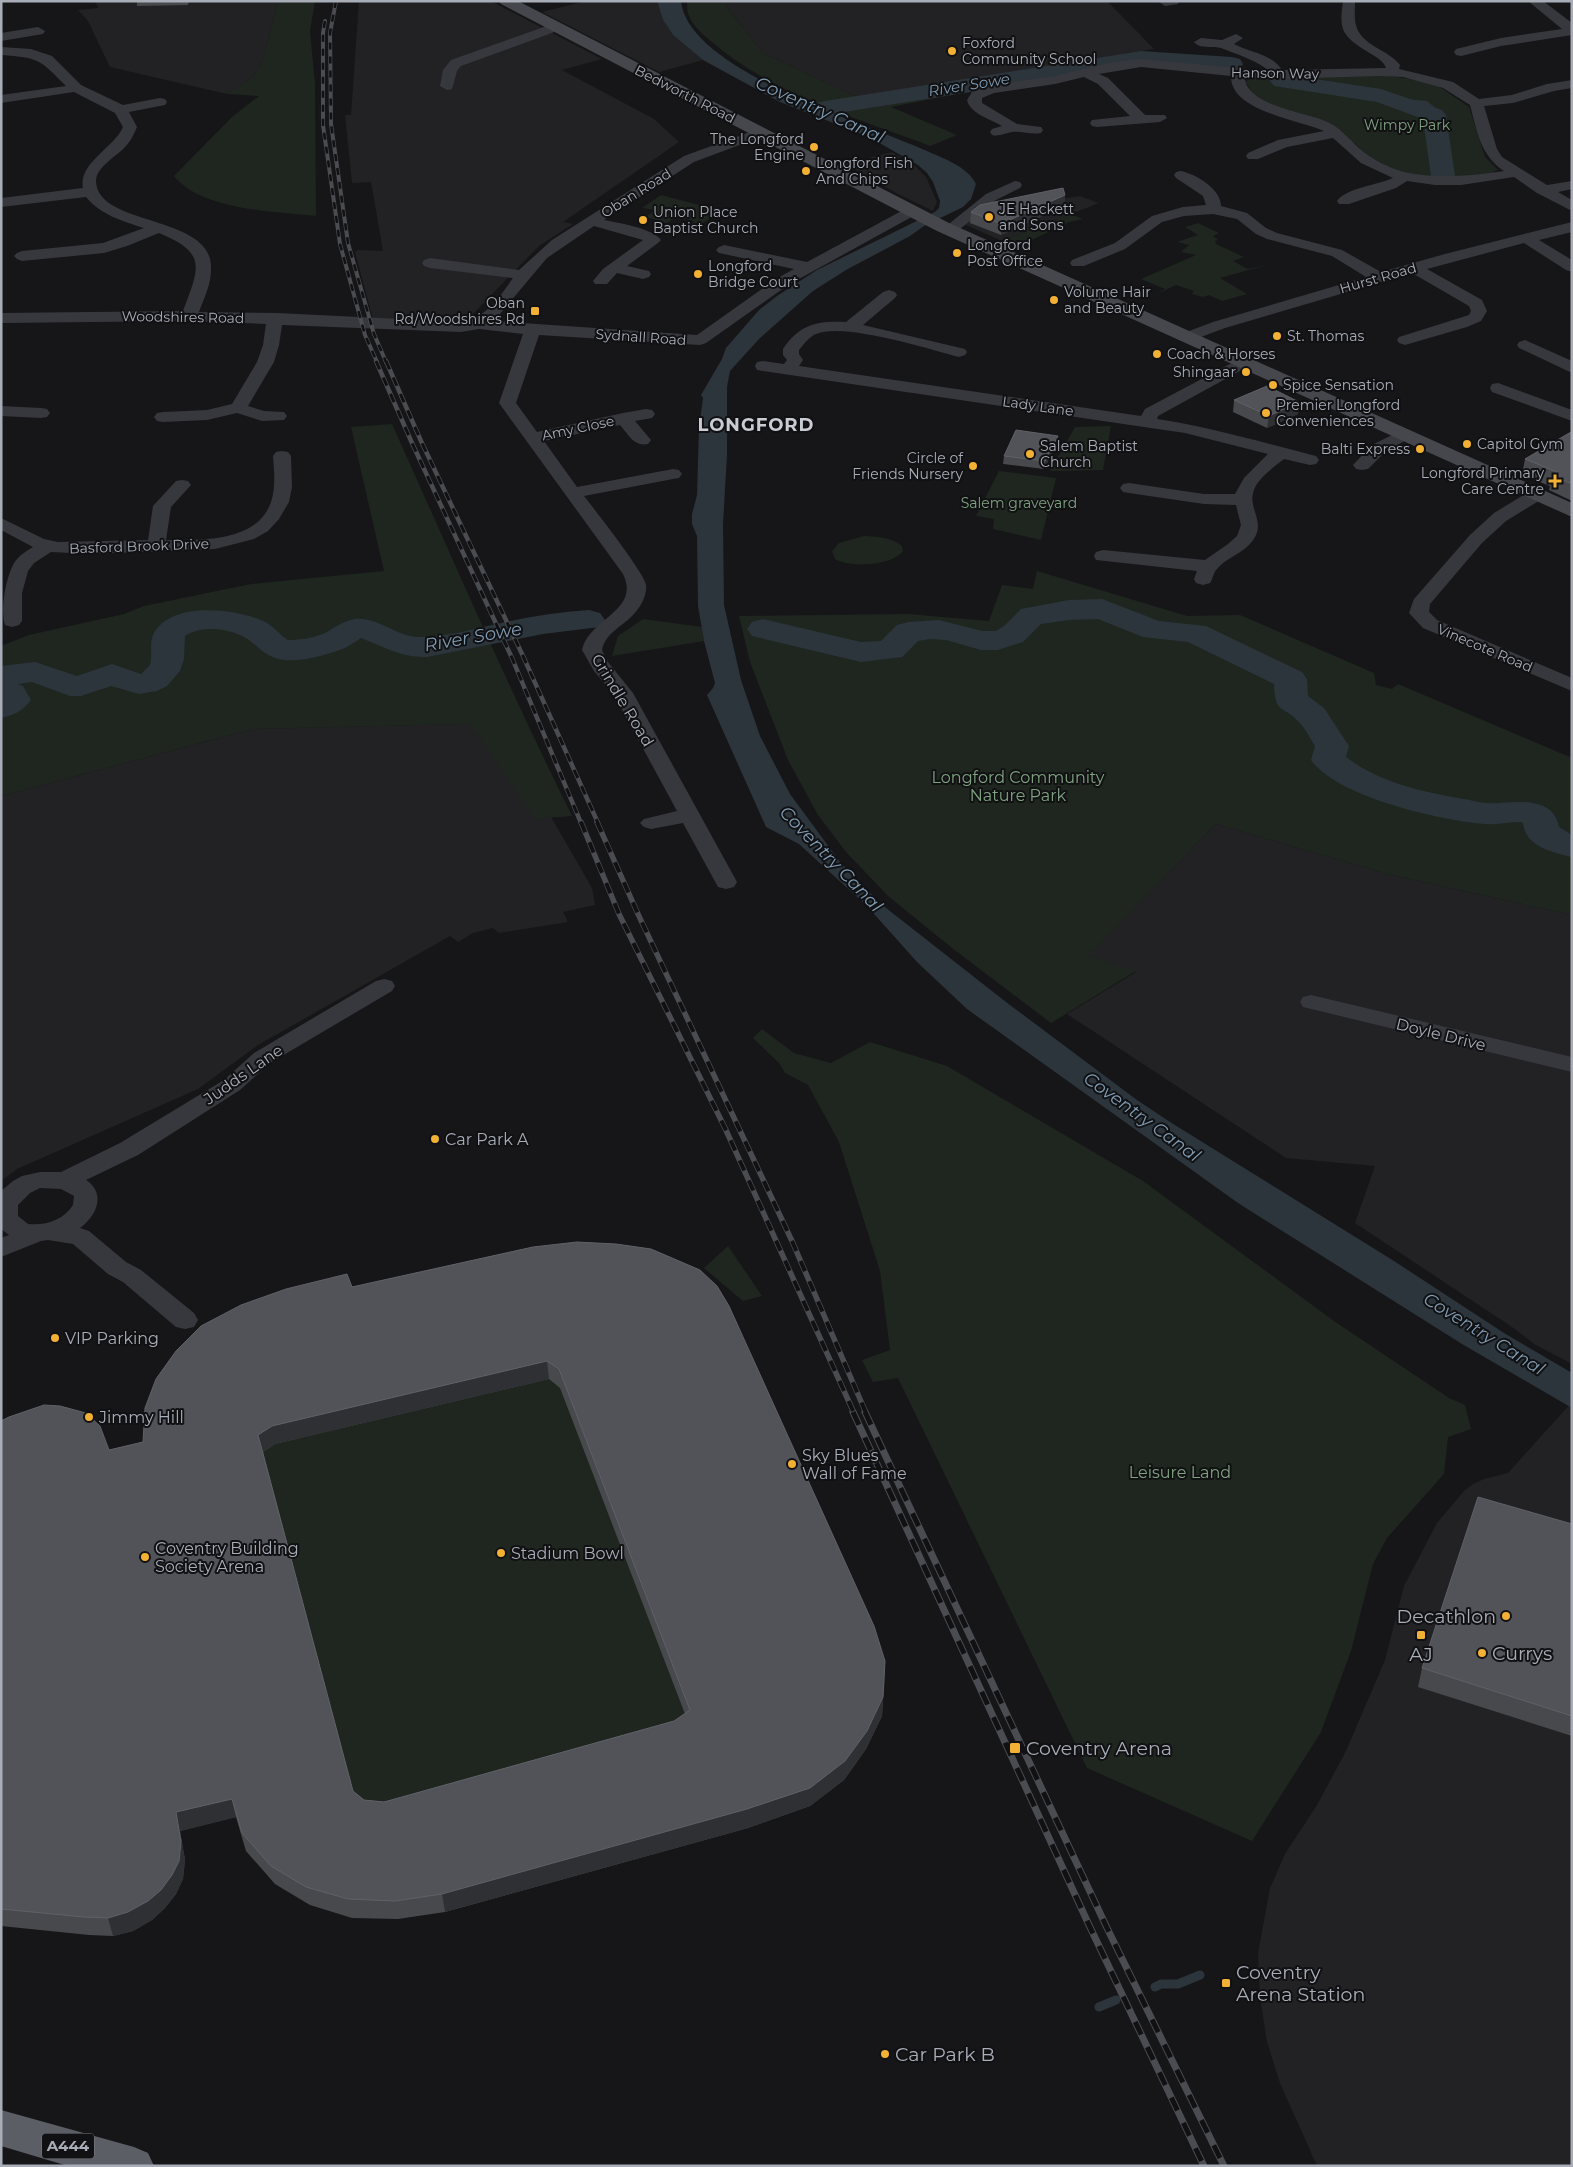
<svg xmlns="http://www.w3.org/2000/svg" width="1573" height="2167" font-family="Montserrat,sans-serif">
<rect width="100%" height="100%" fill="#161618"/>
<path fill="#222225" d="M94 1H278L262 62 252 78 227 94 110 67 88 21 78 10 99 8Z
M359 1H491L602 59 562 70 654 119 679 142 563 222 573 224 539 246 472 315 451 323 373 319 355 252 358 250 383 251 371 182 352 183 345 115H351Z
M586 1H657L663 20 673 35 703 60 659 72 542 12Z
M729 1H1107L1154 49 1031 69 871 99 857 97 763 53 726 6Z
M892 152 916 167 926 177 937 202 933 211 896 193 845 164Z
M1080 196 1099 203 1002 241 964 224V220L1032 203Z
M497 723 592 888 595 905 563 912 568 922 499 933 493 928 473 933 458 942 450 936 258 1045 198 1089 17 1169 1 1181V796L253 729Z
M1216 824 1391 875 1572 915V1364L1534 1344 1515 1329 1355 1223 1375 1166 1286 1158 1067 1014 1136 972 1087 956Z
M1572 1402V2166H1317L1280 2083 1267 2042 1260 1997 1258 1953 1270 1888 1285 1854 1317 1805 1346 1751 1385 1660 1404 1586 1437 1523 1464 1491 1473 1484 1484 1479 1508 1473Z"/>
<path fill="#1e261f" d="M278 1H315L310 31 315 84 316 216C276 212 201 210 174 176L232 117 259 96 227 94 252 78 262 62Z
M687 1H729L726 6 763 53 857 97 871 99 1031 69 1111 56 1114 63 891 107 957 135 930 146C857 118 772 94 712 42 703 35 694 27 689 16 687 12 687 6 687 1Z
M1383 75 1416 80 1440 87 1469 107 1485 157 1498 170 1493 172 1495 174 1437 178 1410 175 1385 166 1369 157 1341 131 1262 101 1252 94 1246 82 1249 77Z
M661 195 722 211 698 226 691 224 694 221 676 217 667 223 645 217 656 210 642 208Z
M1070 214 1083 219 1069 222 1019 246 1002 241Z
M1198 223 1219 233 1213 236 1218 240 1215 241 1216 244 1244 257 1233 261 1248 269 1270 264 1220 278 1247 294 1222 301 1209 295 1203 297 1192 294 1194 291 1176 285 1155 295 1165 289 1141 279 1196 255 1181 252 1189 245 1177 242 1198 235 1185 227Z
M392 424C451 555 508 687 572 816L535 819 482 741 468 724 253 729 1 796V646L29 635 124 614 144 606 251 584 384 571 351 427Z
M1111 426 1103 470 1050 471 1075 427Z
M999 471 1056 478 1041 540 993 529 994 519 976 516Z
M864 536C878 537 891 537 902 546L903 551C892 566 850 568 835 559L832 551 839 543Z
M1037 571 1187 616 1240 615 1374 673 1376 685 1392 689 1398 684 1572 758V915L1391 875 1216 824 1088 956 1136 971 1051 1023 952 948 888 896 846 852 818 815 788 760 750 662 739 616 908 614 989 621 1002 585 1033 589Z
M643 619 702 627 704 641 612 656 618 636Z
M762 1029 794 1053 831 1063 870 1042 947 1066 1143 1181 1334 1321 1449 1398 1465 1405 1471 1429 1448 1437 1444 1474 1387 1538 1373 1564 1351 1651 1321 1732 1252 1841 1087 1768 898 1378 873 1382 862 1360 890 1350 880 1271 839 1142 808 1085 785 1073 779 1063 753 1038Z
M728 1246 762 1296 743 1301 704 1268Z
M534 1265 874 1645 885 1679 882 1716 866 1749 844 1780 810 1806 748 1828 445 1912 310 1905 275 1884 246 1851 236 1817 149 1426Z"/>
<path fill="#2c353c" d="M657 1H681C687 69 864 123 920 148 937 156 967 165 976 184L971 199 963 207 924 226 910 236 846 270 813 291 759 339 730 371 727 387V455L723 524 724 605 741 680 760 736 790 794 840 862 881 904 1006 1002 1137 1100 1170 1122 1394 1261 1504 1333 1572 1373V1408L1462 1344 1238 1203 967 1009 917 962 867 906 799 844 766 827 707 695 713 688 715 683 704 641 698 606 697 536 692 524V514L697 495 699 429 703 398 701 395 722 359 726 348 759 310 777 296 817 270 935 212 939 208 940 201 933 182 927 173 918 165 869 137 780 102 703 60 673 35 663 20Z
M1407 99 1427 101 1442 113 1443 120 1435 127 1418 113Z"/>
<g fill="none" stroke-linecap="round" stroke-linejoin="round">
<path stroke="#2c353c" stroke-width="9" d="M1155 1987 1161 1984H1178L1200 1975
M1099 2007 1116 2000"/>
<path fill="#2c353c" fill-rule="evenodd" d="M1141 51 1232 57 1240 59 1243 64 1240 69 1232 71 1141 65 825 115 817 113 813 108 817 103 825 101Z
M1282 74 1381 89 1442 110 1446 115 1455 176 1452 181 1443 183 1434 181 1431 176 1423 119 1377 102 1274 86 1270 81 1274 76Z
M1102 599 1159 621 1206 626 1302 672 1307 679 1308 696 1324 708 1349 746 1346 757C1380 783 1423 792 1464 799 1472 800 1479 803 1487 803 1506 804 1522 799 1540 805 1551 808 1557 816 1559 827L1572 835V857C1552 852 1526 847 1523 823L1520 822C1509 822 1498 825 1486 824 1442 821 1337 797 1311 760L1315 746C1310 738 1305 728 1299 722 1282 704 1275 715 1274 684L1188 642 1143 637 1098 619 1069 620 1041 624 1023 642 998 650H981L946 640 930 639 918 641 902 657 861 662 752 636 747 629 752 622 763 619 861 642 881 641 897 625 908 622 939 620 982 631H996L1004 626 1021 609 1069 600Z
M589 610 600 613 605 620 600 627 543 634 427 657C402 658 384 647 361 638 356 641 351 645 345 648 327 655 303 662 284 660 263 657 260 646 244 637 228 628 200 625 185 636L184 659 180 671 167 686 157 691 139 694 111 686 81 696H70L32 682 18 684 23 686 31 700C23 711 14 715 1 718V666L35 662 77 676 112 664 141 674 150 665C153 655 149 644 153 635 169 600 239 608 267 623 275 628 280 635 288 640 301 640 313 638 325 633 336 627 343 621 355 619 379 617 398 638 420 637 443 637 466 631 488 626 521 618 555 612 589 610Z"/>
<path fill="#37383d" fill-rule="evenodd" d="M1179 1 1178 4 1165 6 1159 2Z
M1343 1H1355C1355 9 1354 18 1356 25 1360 45 1389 50 1400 65L1399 69 1453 82 1479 99 1512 95 1547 84 1572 80V88L1554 91 1513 103 1484 106 1497 149 1502 157 1547 185 1572 181V189L1558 192 1572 200V211L1537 193 1514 177 1461 185H1435L1407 181 1396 188 1349 204H1339L1337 201C1346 188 1378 185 1393 178L1361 163 1333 138 1287 147 1258 159H1248L1246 156 1248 153 1278 140 1324 131C1299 120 1230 111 1231 76L1141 67 1099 74 1108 78 1145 115H1165L1167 118 1160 122 1097 127 1092 126 1090 123 1092 120 1130 116 1098 84 1084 77 1055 84 994 93 982 98V103L1017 124 1041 127 1043 130 1041 133C1031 135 1022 131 1012 132 1005 133 999 137 992 135L990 132 992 129 1002 126C991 119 970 114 967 100L972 92 991 85 1055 76 1113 62 1141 59 1269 71C1260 62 1234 53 1221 48 1212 45 1201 50 1194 42L1201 38 1222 40 1236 34 1243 38 1234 44C1250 53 1271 53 1282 70L1386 68C1383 55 1350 48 1343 29 1340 20 1342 10 1343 1ZM1379 76 1403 77 1443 88 1470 105C1477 131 1480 155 1504 171 1471 176 1437 179 1404 172 1389 168 1373 160 1360 149 1348 138 1340 127 1325 121 1304 112 1245 105 1245 77L1278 79Z
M1528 1H1543L1572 23V35L1501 46 1461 56 1456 55 1454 52 1456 49 1501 38 1562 29Z
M555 23 562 27 560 30 461 66 457 71 452 89 447 90 440 86 443 70 451 60Z
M38 27 45 31 43 34 1 41V33Z
M1 47 31 49 52 56 81 85 123 105 160 98 165 99 167 102 165 105 129 112 137 127C134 134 131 141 125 147 117 156 96 167 96 181 97 227 211 214 211 267 212 283 204 298 199 312L277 313 461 322C486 318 499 298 513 278L430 268 424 266 422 263 424 260 430 258 519 270 552 240 684 156 761 128 766 129 768 132 766 135 694 162 604 220C619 223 652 228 661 240L658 243 627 266 649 271 651 274 649 277 643 279 617 273 607 284H595L593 281 603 269 643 240 594 226 547 258 494 321 697 335 776 279 794 269 719 253 716 250 719 247 724 245 807 262 907 208H917L920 211 917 214 788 285 706 343 700 345 539 335 516 403 537 432 623 413 646 409 652 410 655 414 652 418 635 421 651 440 648 444C634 447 628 434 620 425L544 441 577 487 673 469 679 470 682 474 679 478 673 479 584 496C595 510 645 574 646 585 647 597 640 608 632 616 621 627 605 634 602 650L608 662 633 693 737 882 734 887 726 889 718 887 683 823 651 829 644 827 640 823 644 819 677 811 614 695 594 671 582 650C589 618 641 611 623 574L499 403 523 334 479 329 461 332 282 325 279 345 274 362 248 406 264 411 284 412 287 416 284 420 262 421 237 413 207 420 163 422 157 421 154 417 157 413 163 412 207 410 232 404 257 362 263 345 266 324 189 321 1 323V313L183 311C199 268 208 253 159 233L127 246 104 253 22 261 17 259 14 256 17 253 22 251 103 243 144 228C122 221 101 215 86 197L1 207V198L83 188C78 163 114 148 123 127L115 113 74 92 1 103V95L66 86C39 59 40 58 1 55Z
M1181 171C1196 174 1221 189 1221 206L1247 213 1266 228 1277 233 1342 250 1381 272 1445 254 1572 222V232L1539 240 1572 260V272L1566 270 1524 243 1427 269 1482 300 1487 311 1481 321 1467 327 1405 345 1399 343 1397 340 1399 337 1469 315 1471 311 1469 306 1412 273 1225 328 1193 340H1181L1179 337 1181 334 1213 322 1366 277 1332 256 1267 239 1256 234 1237 219 1213 214 1184 216 1162 222 1125 249 1084 266H1072L1070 263 1072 260 1115 243 1152 216 1183 207 1206 205 1203 196 1176 178 1174 175 1176 172Z
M1015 181 1020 182 1022 185 1020 188 996 200 955 233H945L942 230 945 227 986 194Z
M889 290 895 292 897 295 895 298 863 325 965 349 967 352 965 355 959 357C929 349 843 322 816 334 809 337 804 344 799 350V354L803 360 799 366 1141 416 1145 409 1243 357 1249 358 1251 362 1249 366 1158 416 1157 419C1211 427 1264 443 1316 456L1319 460 1316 464 1310 465 1284 459C1274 467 1256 479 1253 493 1249 508 1264 521 1255 537 1246 553 1228 556 1217 569 1213 573 1213 579 1210 583L1203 585 1196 583 1194 579 1197 571 1096 560 1094 556 1096 552 1103 550 1205 560 1228 544 1237 536 1241 525 1236 505 1204 504 1129 493 1123 492 1120 488 1123 484 1129 483 1204 494H1235L1244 478 1268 454 1185 433 763 371 757 370 755 366 757 362 763 361 784 364 787 360 783 355V349C800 324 817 321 846 322L883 292Z
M1525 340 1572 361V373L1519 348 1517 345 1519 342Z
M1498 383 1572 410V421L1492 392 1490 388 1492 384Z
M1 406 41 408 47 409 50 413 47 417 41 418 1 416Z
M1402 430 1408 431 1411 435 1408 439 1384 453 1368 469 1362 470 1356 469 1353 465 1372 445Z
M282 451 288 452 291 456 292 487 289 502 279 519 268 531 254 539 215 549 91 554 51 552 34 563 28 571 22 593V621L19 625 12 627 5 625C0 610 6 572 17 559 21 554 27 551 33 547L1 530V518L44 539 58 542 148 540 153 506 176 481 182 480 188 481 191 485 171 507 166 540C200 540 257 543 271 502 276 487 274 471 273 456L276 452Z
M1536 490 1542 491 1545 495 1542 499 1506 521 1482 543 1430 604 1429 612 1437 620 1572 678V691L1423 628 1409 613 1414 599 1470 535 1494 513 1530 491Z
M384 979 392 981 395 986 392 991 270 1063 240 1090 138 1155 86 1180C107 1194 96 1216 80 1228L89 1231 126 1262 141 1270 194 1313 198 1320 194 1327 185 1329 176 1327 123 1282 108 1274 73 1244 48 1240 41 1241 1 1257V1238L9 1235 1 1229V1191L13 1181 22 1176 40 1172H61L120 1143 224 1080 254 1053 376 981ZM40 1188 61 1189 74 1196 73 1205C64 1220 45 1226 28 1224L18 1216V1205L30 1193Z
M1311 995 1572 1057V1072L1303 1007 1300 1002 1303 997Z"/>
<path fill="#45474d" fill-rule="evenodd" d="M499 1H518L949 223 1572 503V517L937 231 501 4Z"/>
<path fill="#5b5e65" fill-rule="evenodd" d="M1 2110 134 2147 148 2153 154 2166H68L1 2146Z"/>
<defs>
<path id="rail-far3" d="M336 1 330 33 331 124 348 243 374 334 386 362
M325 21 323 33V125L340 244 365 335 377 362"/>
<path id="rail-far2" d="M376 361 412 443 512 658 581 823
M386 361 421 441 523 656 598 823"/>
<path id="rail-far1" d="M581 822 619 914 725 1128 854 1413
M597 822 638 914 792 1241 866 1413"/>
<path id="rail" d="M853 1412 1089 1925 1204 2166
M865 1412 1108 1930 1224 2166"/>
</defs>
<use href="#rail-far3" stroke="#4a4c52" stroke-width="4"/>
<use href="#rail-far2" stroke="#4a4c52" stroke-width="4.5"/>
<use href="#rail-far1" stroke="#4a4c52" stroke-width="5.5"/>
<use href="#rail" stroke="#4a4c52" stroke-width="7"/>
<use href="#rail-far3" stroke="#111113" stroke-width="2.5" stroke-dasharray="7" stroke-linecap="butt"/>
<use href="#rail-far2" stroke="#111113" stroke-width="3" stroke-dasharray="9" stroke-linecap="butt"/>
<use href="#rail-far1" stroke="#111113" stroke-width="4" stroke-dasharray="11" stroke-linecap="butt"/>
<use href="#rail" stroke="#111113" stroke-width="5" stroke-dasharray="14" stroke-linecap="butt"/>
</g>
<path fill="#47494d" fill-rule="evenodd" d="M137 1H189L188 5 137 6Z
M1065 195 1064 206 1001 235 970 223 971 212Z
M1234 400 1298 414 1267 428 1233 412Z
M1572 433V501L1549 490 1550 486 1522 475 1525 459Z
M1057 444 1044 469 1003 464 1004 456Z
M533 1247 885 1661 882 1716 866 1749 844 1780 810 1806 748 1828 445 1912 398 1919 352 1918 310 1905 275 1884 246 1851 236 1817 180 1831 185 1860 183 1879 176 1894 165 1908 152 1920 133 1931 113 1936 89 1935 1 1926V1421L109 1450 143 1442 352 1287ZM549 1379 560 1388 685 1714 674 1721 384 1802 364 1800 353 1791 263 1452 275 1444Z
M1572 1524V1736L1418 1687 1422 1668Z"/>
<path fill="#2f3033" d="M1065 195 1064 206 1001 235V224Z
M1299 402 1298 414 1267 428 1269 416Z
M1058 436 1057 444 1044 469 1045 461Z
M547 1361 549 1379 275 1444 261 1453 258 1435 272 1426Z
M885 1661 882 1716 866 1749 844 1780 810 1806 748 1828 445 1912 442 1894Z
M232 1799 236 1817 180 1831 185 1860 183 1879 176 1894 165 1908 152 1920 133 1931 113 1936 108 1918 176 1812Z"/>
<path fill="#525359" stroke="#5f6168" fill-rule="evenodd" d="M1063 188 1065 195 1001 224 971 212 980 205Z
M1267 386 1299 402 1269 416 1234 400Z
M1016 430 1058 436 1045 461 1004 456Z
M1571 432 1572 433V484L1552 475 1557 472 1525 459Z
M577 1242 616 1244 651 1249 700 1270 717 1286 729 1306 874 1626 885 1661 883 1697 867 1731 845 1761 810 1788 747 1809 442 1894 395 1901 348 1899 306 1887 271 1866 242 1833 232 1799 176 1812 181 1842 179 1861 172 1875 161 1890 148 1901 128 1912 108 1918 84 1917 1 1909V1421L9 1417 44 1405 60 1406 86 1413 100 1426 109 1450 143 1442 145 1408 156 1379 176 1351 201 1326 241 1305 286 1289 347 1274 352 1287 533 1247ZM547 1361 559 1369 690 1710 674 1721 384 1802 364 1800 353 1791 258 1435 272 1426Z
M1478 1497 1572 1524V1716L1422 1668Z"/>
<g fill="#f2b134" stroke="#111113" stroke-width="2">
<circle cx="952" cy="51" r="5"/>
<circle cx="814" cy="147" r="5"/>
<circle cx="806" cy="171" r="5"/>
<circle cx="989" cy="217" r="5"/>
<circle cx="643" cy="220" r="5"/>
<circle cx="957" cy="253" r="5"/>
<circle cx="698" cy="274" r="5"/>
<circle cx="1054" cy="300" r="5"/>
<rect x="530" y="306" width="10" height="10" rx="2.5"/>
<circle cx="1277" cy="336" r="5"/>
<circle cx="1157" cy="354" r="5"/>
<circle cx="1246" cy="372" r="5"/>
<circle cx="1273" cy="385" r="5"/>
<circle cx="1266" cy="413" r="5"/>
<circle cx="1467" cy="444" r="5"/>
<circle cx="1420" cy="449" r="5"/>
<circle cx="1030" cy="454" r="5"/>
<circle cx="973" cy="466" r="5"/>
<path d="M1552.5 473.5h5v5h5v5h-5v5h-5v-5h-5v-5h5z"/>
<circle cx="435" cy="1139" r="5"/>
<circle cx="55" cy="1338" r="5"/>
<circle cx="89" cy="1417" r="5"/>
<circle cx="792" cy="1464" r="5"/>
<circle cx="501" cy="1553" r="5"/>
<circle cx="145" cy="1557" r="5"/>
<circle cx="1506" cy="1616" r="5"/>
<rect x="1416" y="1630" width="10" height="10" rx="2.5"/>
<circle cx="1482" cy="1653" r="5"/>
<rect x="1009" y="1742" width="12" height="12" rx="2.5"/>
<rect x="1221" y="1978" width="10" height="10" rx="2.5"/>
<circle cx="885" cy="2054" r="5"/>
</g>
<g text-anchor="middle" stroke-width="4" stroke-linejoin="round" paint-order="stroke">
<g font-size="14" fill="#a8adb8" stroke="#111113" text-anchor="start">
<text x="962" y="48">Foxford<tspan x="962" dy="16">Community School</tspan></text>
<text x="804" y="144" text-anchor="end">The Longford<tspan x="804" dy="16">Engine</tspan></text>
<text x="816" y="168">Longford Fish<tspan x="816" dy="16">And Chips</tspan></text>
<text x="999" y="214">JE Hackett<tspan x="999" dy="16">and Sons</tspan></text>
<text x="653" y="217">Union Place<tspan x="653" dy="16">Baptist Church</tspan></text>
<text x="967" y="250">Longford<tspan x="967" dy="16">Post Office</tspan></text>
<text x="708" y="271">Longford<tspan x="708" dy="16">Bridge Court</tspan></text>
<text x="1064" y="297">Volume Hair<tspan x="1064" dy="16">and Beauty</tspan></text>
<text x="525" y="308" text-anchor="end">Oban<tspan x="525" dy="16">Rd/Woodshires Rd</tspan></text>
<text x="1287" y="341">St. Thomas</text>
<text x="1167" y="359">Coach &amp; Horses</text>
<text x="1236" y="377" text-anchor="end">Shingaar</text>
<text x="1283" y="390">Spice Sensation</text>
<text x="1276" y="410">Premier Longford<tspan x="1276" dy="16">Conveniences</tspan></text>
<text x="1477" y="449">Capitol Gym</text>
<text x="1040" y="451">Salem Baptist<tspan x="1040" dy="16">Church</tspan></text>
<text x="1410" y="454" text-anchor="end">Balti Express</text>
<text x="963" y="463" text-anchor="end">Circle of<tspan x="963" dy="16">Friends Nursery</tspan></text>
<text x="1544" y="478" text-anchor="end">Longford Primary<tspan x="1544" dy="16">Care Centre</tspan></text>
</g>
<g font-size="14" fill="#a8adb8" stroke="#111113">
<text transform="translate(1275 73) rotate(1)" y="5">Hanson Way</text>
<text transform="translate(685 94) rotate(27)" y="5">Bedworth Road</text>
<text transform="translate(636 193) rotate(-32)" y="5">Oban Road</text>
<text transform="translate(1378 278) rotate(-16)" y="5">Hurst Road</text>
<text transform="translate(183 317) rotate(1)" y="5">Woodshires Road</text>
<text transform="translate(641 337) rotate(4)" y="5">Sydnall Road</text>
<text transform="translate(1038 406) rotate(8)" y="5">Lady Lane</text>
<text transform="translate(578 428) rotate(-12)" y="5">Amy Close</text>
<text transform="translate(139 546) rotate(-2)" y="5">Basford Brook Drive</text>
<text transform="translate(1485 648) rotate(23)" y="5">Vinecote Road</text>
</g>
<g font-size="14" fill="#7fa381" stroke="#111113">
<text x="1407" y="130">Wimpy Park</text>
<text x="1019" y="508">Salem graveyard</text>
</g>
<g font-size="15" font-style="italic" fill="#7f9bb3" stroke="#111113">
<text transform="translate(969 85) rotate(-9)" y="5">River Sowe</text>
</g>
<rect fill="#111113" stroke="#7b7e86" stroke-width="1" x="42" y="2133.5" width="52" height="25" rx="4"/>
<g font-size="15" font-weight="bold" fill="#a8adb8">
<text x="68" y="2151">A444</text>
</g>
<g font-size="16" fill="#a8adb8" stroke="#111113">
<text transform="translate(623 700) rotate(59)" y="6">Grindle Road</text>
<text transform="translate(1441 1034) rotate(14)" y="6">Doyle Drive</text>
<text transform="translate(243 1074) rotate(-35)" y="6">Judds Lane</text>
</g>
<g font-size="16" fill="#7fa381" stroke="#111113">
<text x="1018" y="783">Longford Community<tspan x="1018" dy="18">Nature Park</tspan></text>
<text x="1180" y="1478">Leisure Land</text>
</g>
<g font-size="16" fill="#a8adb8" stroke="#111113" text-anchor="start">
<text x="445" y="1145">Car Park A</text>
<text x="65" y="1344">VIP Parking</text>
<text x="99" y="1423">Jimmy Hill</text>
<text x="802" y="1461">Sky Blues<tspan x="802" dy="18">Wall of Fame</tspan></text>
<text x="155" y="1554">Coventry Building<tspan x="155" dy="18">Society Arena</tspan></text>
<text x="511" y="1559">Stadium Bowl</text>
</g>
<g font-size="18" font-style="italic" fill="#7f9bb3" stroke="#111113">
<text transform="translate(820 110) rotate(24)" y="6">Coventry Canal</text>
<text transform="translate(473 637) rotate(-10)" y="6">River Sowe</text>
<text transform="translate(831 859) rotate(46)" y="6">Coventry Canal</text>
<text transform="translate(1142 1117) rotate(36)" y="6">Coventry Canal</text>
<text transform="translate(1484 1334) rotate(32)" y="6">Coventry Canal</text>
</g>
<g font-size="18" font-weight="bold" letter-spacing="1" fill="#c9ccd4" stroke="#111113">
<text x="756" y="431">LONGFORD</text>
</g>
<g font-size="19" fill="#a8adb8" stroke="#111113" text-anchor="start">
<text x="1496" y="1623" text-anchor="end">Decathlon</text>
<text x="1492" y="1660">Currys</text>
<text x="1421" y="1661" text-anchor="middle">AJ</text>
<text x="1026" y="1755">Coventry Arena</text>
<text x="1236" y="1979">Coventry<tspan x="1236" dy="22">Arena Station</tspan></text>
<text x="895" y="2061">Car Park B</text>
</g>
</g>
<rect width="1573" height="2167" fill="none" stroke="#a8adb8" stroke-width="5"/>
</svg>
